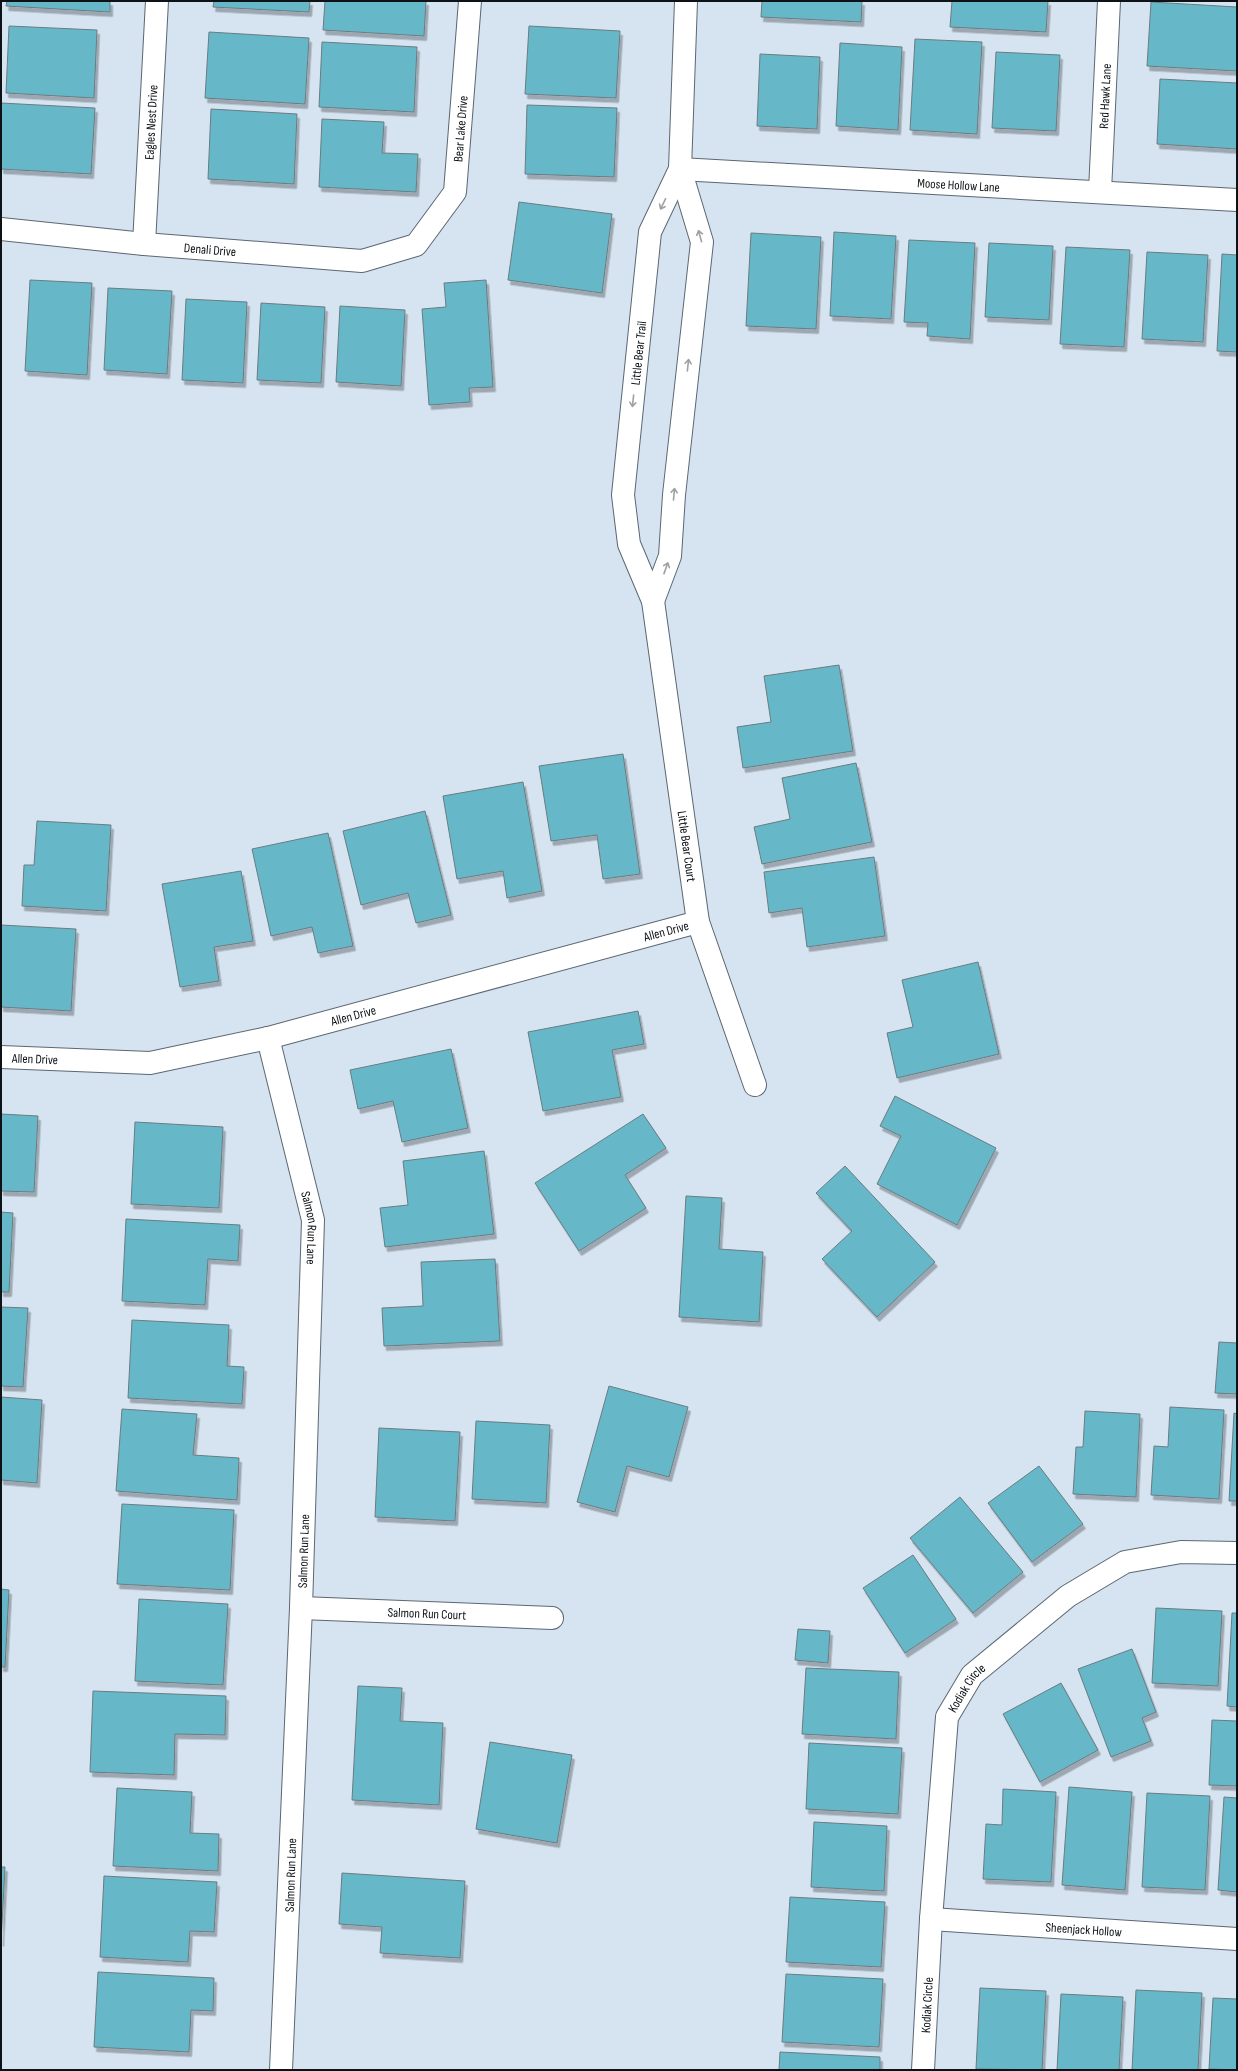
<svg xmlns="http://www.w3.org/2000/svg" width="1238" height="2071" font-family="'Sofia Sans Condensed',sans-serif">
<defs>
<filter id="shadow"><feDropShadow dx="2.5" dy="4.5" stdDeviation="0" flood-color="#0004"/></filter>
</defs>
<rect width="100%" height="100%" fill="#d6e4f1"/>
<path fill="#66b7c8" stroke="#697c81" filter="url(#shadow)" d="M7 1H110V12L6 6Z
M214 1H310L309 12 213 7Z
M325 1H426L424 36 323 30Z
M762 1H862L861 22 761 17Z
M952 1H1048L1046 32 950 27Z
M1151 2 1237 7V71L1147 66Z
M9 26 97 30 94 98 6 93Z
M529 26 620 31 616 98 525 94Z
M209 32 309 38 305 104 205 98Z
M915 39 982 42 977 134 910 130Z
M322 42 417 47 414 112 319 107Z
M840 43 902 47 898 130 836 126Z
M996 52 1060 55 1056 131 992 128Z
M760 54 820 57 817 129 757 126Z
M1160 79 1237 83V149L1157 144Z
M1 103 95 108 91 174 1 169Z
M527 105 617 108 614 177 525 174Z
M211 109 297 114 294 184 208 179Z
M322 119 384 122 382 153 418 154 416 192 319 187Z
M519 202 612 214 602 293 508 280Z
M834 232 896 236 891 319 830 316Z
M751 233 821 237 816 329 746 326Z
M909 240 975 243 970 339 927 336 928 323 904 322Z
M989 243 1053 246 1049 320 985 317Z
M1066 247 1130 250 1124 347 1060 344Z
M1147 252 1208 255 1203 342 1142 339Z
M1222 254 1237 255V352L1217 351Z
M30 280 92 283 87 375 25 371Z
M486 280 493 387 469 388 470 402 429 405 422 309 446 307 444 283Z
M108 288 172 291 167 374 104 370Z
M186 299 247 302 243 383 182 380Z
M261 303 325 307 321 383 257 380Z
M340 306 405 310 401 386 336 382Z
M839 665 853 751 743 768 737 727 771 722 764 676Z
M623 754 640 874 603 879 597 835 551 841 539 766Z
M856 763 872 842 762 864 754 827 790 819 782 778Z
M523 782 542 891 507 898 503 871 457 879 443 796Z
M425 811 451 915 416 923 408 893 361 905 343 831Z
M37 821 111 825 106 911 22 906 24 865H34Z
M328 833 353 946 318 953 312 927 271 936 252 849Z
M874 857 885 936 807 947 802 908 769 913 764 872Z
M241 871 253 941 214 947 219 981 180 987 162 884Z
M1 925 76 929 71 1011 1 1007Z
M978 962 999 1054 897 1078 887 1033 913 1027 902 980Z
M638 1011 644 1044 612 1050 621 1097 543 1111 528 1032Z
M451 1049 468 1128 402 1142 393 1101 358 1109 350 1070Z
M895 1096 996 1148 957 1225 877 1184 901 1136 880 1126Z
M1 1114 38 1116 34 1192 1 1191Z
M643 1114 666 1148 625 1175 646 1208 579 1251 535 1183Z
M135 1122 223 1127 219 1208 131 1204Z
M484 1151 494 1234 385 1247 380 1208 408 1205 403 1161Z
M845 1166 935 1262 877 1317 822 1259 852 1231 816 1193Z
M686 1196 722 1198 719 1249 763 1252 759 1322 679 1317Z
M1 1212 13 1213 9 1292H1Z
M126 1219 240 1225 238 1261 208 1259 205 1305 122 1301Z
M495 1259 500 1341 384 1346 382 1308 423 1306 421 1262Z
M1 1307 28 1308 23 1387 1 1386Z
M132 1320 229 1325 227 1366 244 1367 242 1404 128 1398Z
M1219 1342 1237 1343V1394L1215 1393Z
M609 1386 688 1407 669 1477 627 1466 615 1512 577 1502Z
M1 1397 42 1400 37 1483 1 1480Z
M1170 1407 1224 1410 1219 1499 1151 1495 1154 1446 1168 1447Z
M122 1409 197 1414 193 1455 239 1458 237 1500 116 1491Z
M1085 1411 1140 1414 1136 1497 1073 1494 1076 1447H1083Z
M1234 1413 1237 1414V1501H1229Z
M476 1421 550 1425 546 1503 472 1499Z
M379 1428 460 1432 455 1521 375 1517Z
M1039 1466 1083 1524 1032 1562 988 1503Z
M960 1497 1023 1572 973 1613 910 1538Z
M122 1504 234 1510 230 1590 117 1584Z
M913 1555 956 1619 905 1653 863 1588Z
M1 1589 9 1590 5 1667H1Z
M139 1599 228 1604 223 1685 135 1681Z
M1156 1608 1222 1611 1218 1686 1152 1683Z
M1232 1613H1237V1707L1227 1706Z
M798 1629 830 1631 828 1663 795 1660Z
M1132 1649 1156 1712 1142 1718 1151 1741 1111 1757 1078 1669Z
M806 1668 899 1672 896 1739 802 1734Z
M1061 1683 1098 1750 1040 1782 1003 1714Z
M358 1686 402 1688 400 1721 443 1723 439 1805 352 1800Z
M93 1691 226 1696 225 1735 175 1734 174 1775 90 1772Z
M1212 1720 1237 1721V1786L1209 1785Z
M490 1742 572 1755 557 1843 476 1829Z
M809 1743 902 1748 898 1814 806 1809Z
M1069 1787 1132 1792 1125 1890 1062 1885Z
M117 1788 192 1792 190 1833 219 1834 218 1871 113 1866Z
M1003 1789 1056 1792 1051 1882 983 1879 986 1824 1002 1825Z
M1147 1793 1210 1796 1205 1890 1142 1887Z
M1224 1797 1237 1798V1892L1218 1890Z
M814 1822 887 1826 884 1891 811 1887Z
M1 1867H5L1 1942Z
M342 1873 465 1881 460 1958 380 1953 382 1927 339 1924Z
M104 1876 217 1882 214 1932 190 1931 188 1962 100 1957Z
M790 1897 885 1902 881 1967 786 1962Z
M98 1972 214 1978 213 2011 191 2010 189 2052 94 2047Z
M786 1974 883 1979 879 2047 782 2042Z
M980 1988 1046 1991 1042 2070 976 2069Z
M1136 1990 1202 1993 1198 2070H1132Z
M1061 1994 1123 1997 1119 2070H1057Z
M1213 1998 1237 1999V2070L1209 2069Z
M780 2052 880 2057V2070H779Z"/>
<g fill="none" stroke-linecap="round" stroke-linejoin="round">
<defs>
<g id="minor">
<path id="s1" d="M680 169 650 232 623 495 629 544 653 601 698 922 755 1085"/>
<path id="s2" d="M680 169 1237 200"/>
<path id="s3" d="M1100 191 1109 1"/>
<path id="s4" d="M1 229 144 244 362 261 416 245 455 192 470 1"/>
<path id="s5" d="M144 244 157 1"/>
<path d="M653 601 670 556 674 495 702 242 680 169 686 1"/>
<path id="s6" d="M268 1038 313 1220 301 1608 281 2070"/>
<path id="s7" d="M1 1057 150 1063 268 1038 698 922"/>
<path id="s8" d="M301 1608 552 1618"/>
<path id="s9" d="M931 1919 1237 1939"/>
<path id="s10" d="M923 2070 931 1919 947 1717 972 1675 1068 1596 1125 1562 1181 1552 1237 1553"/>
</g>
</defs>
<use href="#minor" stroke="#5b6772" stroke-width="24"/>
<use href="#minor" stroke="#fff" stroke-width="22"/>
</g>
<defs><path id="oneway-shaft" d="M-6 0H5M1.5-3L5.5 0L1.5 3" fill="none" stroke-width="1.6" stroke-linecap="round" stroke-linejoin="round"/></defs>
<g stroke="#9ea0a2">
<use href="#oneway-shaft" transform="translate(663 204) rotate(116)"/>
<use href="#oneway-shaft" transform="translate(700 236) rotate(-105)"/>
<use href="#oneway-shaft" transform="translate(688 365) rotate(-84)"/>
<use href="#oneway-shaft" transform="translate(633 401) rotate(96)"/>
<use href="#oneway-shaft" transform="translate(674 494) rotate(-85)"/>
<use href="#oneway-shaft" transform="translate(666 568) rotate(-70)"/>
</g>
<g text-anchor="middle" stroke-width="3.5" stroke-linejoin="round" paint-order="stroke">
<g font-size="13" fill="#0d1216" stroke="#fff">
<text dy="5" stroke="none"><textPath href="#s3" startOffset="95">Red Hawk Lane</textPath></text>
<text dy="5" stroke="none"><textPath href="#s5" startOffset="122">Eagles Nest Drive</textPath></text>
<text dy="5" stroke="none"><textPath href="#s4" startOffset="548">Bear Lake Drive</textPath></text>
<text dy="5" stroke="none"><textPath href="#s2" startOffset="279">Moose Hollow Lane</textPath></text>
<text dy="5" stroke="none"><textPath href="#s4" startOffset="210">Denali Drive</textPath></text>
<text transform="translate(638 353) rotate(-84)" y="5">Little Bear Trail</text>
<text dy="5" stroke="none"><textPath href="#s1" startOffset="693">Little Bear Court</textPath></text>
<text dy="5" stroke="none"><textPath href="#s7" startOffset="682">Allen Drive</textPath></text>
<text dy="5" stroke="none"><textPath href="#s7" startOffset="358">Allen Drive</textPath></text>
<text dy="5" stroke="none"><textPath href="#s7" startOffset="34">Allen Drive</textPath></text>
<text dy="5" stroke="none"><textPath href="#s6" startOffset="195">Salmon Run Lane</textPath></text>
<text transform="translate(303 1551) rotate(-88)" y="5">Salmon Run Lane</text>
<text dy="5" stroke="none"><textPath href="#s8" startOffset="126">Salmon Run Court</textPath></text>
<text dy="5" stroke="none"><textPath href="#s10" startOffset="389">Kodiak Circle</textPath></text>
<text transform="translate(290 1875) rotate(-88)" y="5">Salmon Run Lane</text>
<text dy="5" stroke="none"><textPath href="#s9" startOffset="153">Sheenjack Hollow</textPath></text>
<text dy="5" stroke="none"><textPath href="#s10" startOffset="65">Kodiak Circle</textPath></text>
</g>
</g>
<rect width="1238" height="2071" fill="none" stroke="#0d1216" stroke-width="4"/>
</svg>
